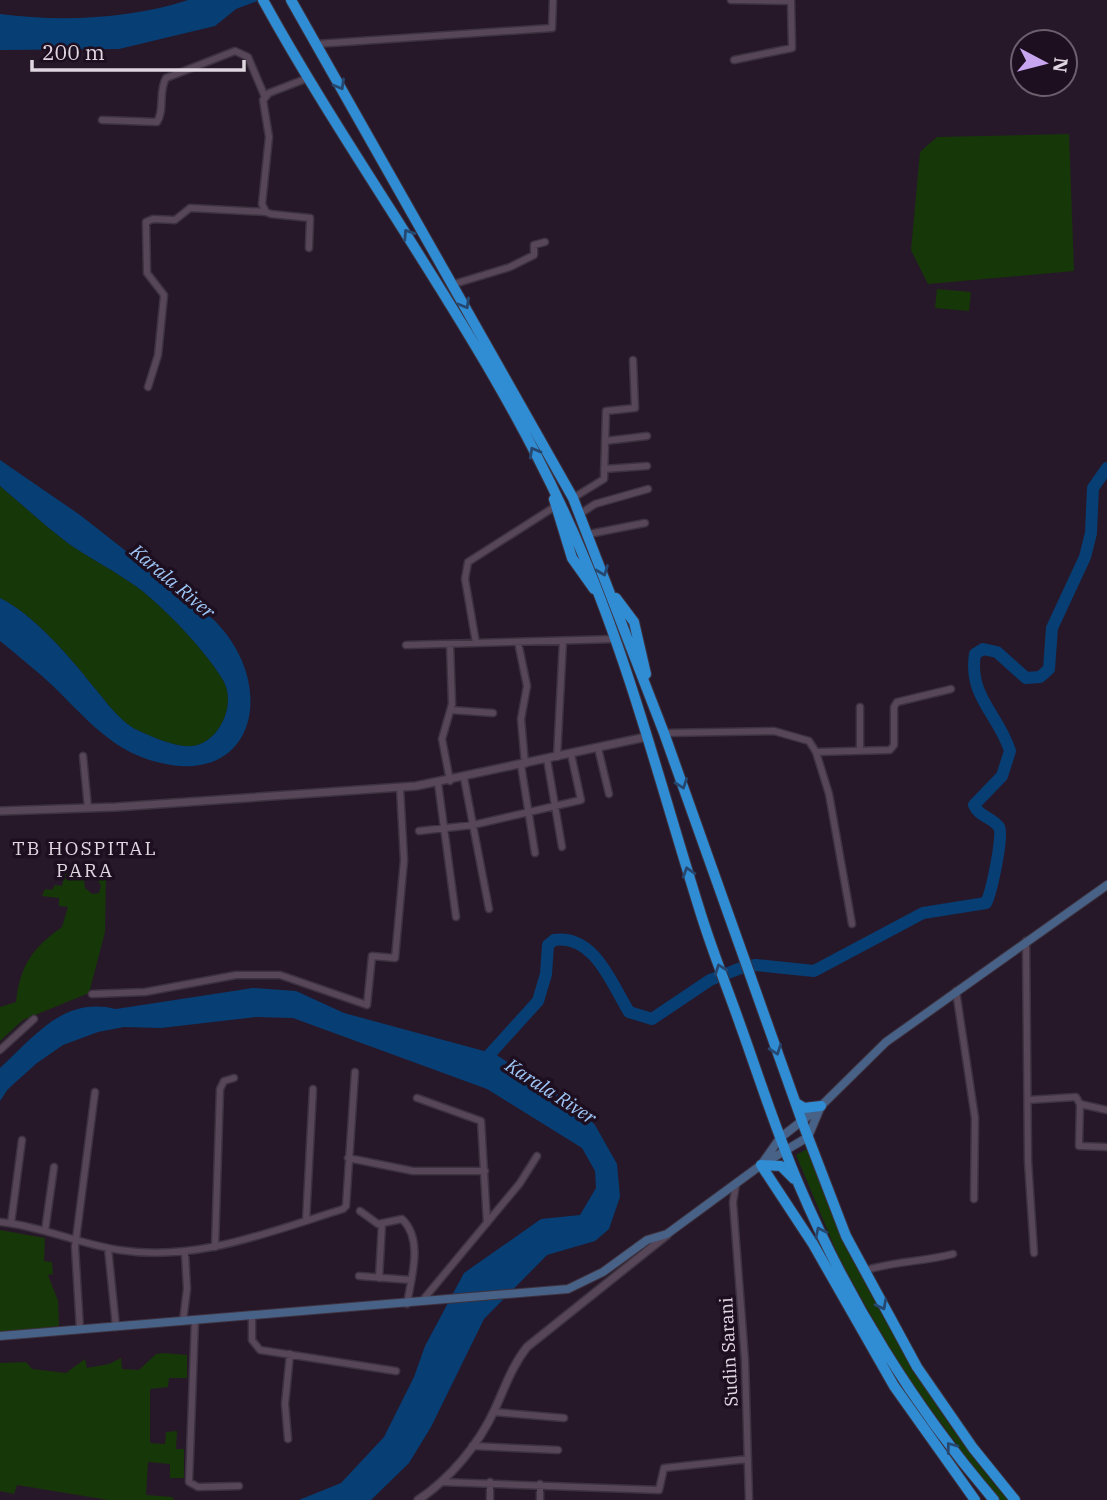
<svg xmlns="http://www.w3.org/2000/svg" width="1107" height="1500" font-family="'IBM Plex Serif',serif">
<rect width="100%" height="100%" fill="#271829"/>
<path fill="#163708" d="M1069 134 1074 271 928 284 911 250 920 152 937 137Z
M937 289 971 292 969 311 935 308Z
M0 486C23 505 45 526 69 544 91 559 115 571 137 587 163 606 206 651 223 680 237 703 220 743 192 746 177 748 150 736 137 730 119 721 105 700 92 685 69 656 33 614 0 598Z
M65 872 83 873 85 888 92 894 99 893 101 886 97 878 106 873 105 932 89 993 23 1020 0 1041V1007L16 1002C20 966 32 948 62 927L68 907 59 906V898L42 896 45 889 52 890 55 885 62 886Z
M807 1149C859 1274 918 1397 1008 1500H999L988 1487 900 1367 840 1260 796 1155Z
M0 1230 45 1238 44 1261 52 1262 53 1274 48 1275 58 1301 59 1326 0 1333Z
M164 1353 187 1355V1378H169L168 1387 150 1389V1443L165 1444 166 1432 177 1431 176 1449H184V1478H170V1464L148 1462 146 1495 172 1497 174 1500H108L17 1485 14 1494 0 1491V1363L26 1362 32 1369 66 1373 85 1359 87 1368 109 1364 121 1358 122 1369 139 1370 156 1354Z"/>
<path fill="#073e74" d="M188 0H260L236 9 215 26 119 49 0 50V14C61 22 130 19 188 0Z
M0 460 80 515 214 620C282 688 253 797 144 758 107 745 80 712 53 686 36 670 18 656 0 641V598C33 614 69 656 92 685 105 700 119 721 137 730 150 736 177 748 192 746 220 743 237 703 223 680 206 651 163 606 137 587 115 571 91 559 69 544 45 526 23 505 0 486Z
M253 988 296 991 344 1013 495 1054 576 1106 595 1125 617 1164 620 1197 609 1229 595 1241 547 1255 484 1319 431 1427 409 1463 371 1500H299L341 1483 384 1437 414 1377 425 1346 464 1273 541 1219 580 1215 596 1188 595 1171 582 1148 487 1089 293 1018 256 1017 161 1028 124 1027 98 1032 63 1045 37 1063 8 1089 0 1101V1068C36 1035 64 996 116 1009Z"/>
<g fill="none" stroke-linecap="round" stroke-linejoin="round">
<path stroke="#073e74" stroke-width="12" d="M480 1065 538 1001 546 974 548 945 554 940C595 934 612 985 629 1012L652 1019 710 980 741 968 756 965 814 971 923 913 986 903C991 894 1004 835 999 827 992 817 979 817 974 805L1002 776 1010 751C999 715 968 696 975 654L983 649 997 652 1026 678 1040 677 1049 669 1052 628 1085 557 1091 533 1093 488 1107 468"/>
<defs>
<path id="minor" d="M731 0 791 1
M316 44 552 28 553 0
M734 60 792 48 791 0
M308 78 269 93 263 100 269 137 262 204 266 212 271 214 310 218 309 248
M102 120 157 122C165 110 158 92 166 78L235 51 248 57 265 97
M454 284 510 267 534 255V245L545 242
M148 387 158 355 164 295 147 273 146 222 153 219 175 220 190 208 266 212
M605 441 647 436
M604 469 647 466
M573 498 604 479 606 411 635 408 633 360
M580 514 595 504 648 489
M589 534 645 523
M518 642 527 686 521 719 525 764
M476 643 465 579 468 562 556 506
M406 645 616 639
M451 710 493 713
M664 733 774 731 809 741 816 752 890 750 894 745V707L897 702 951 689
M598 748 609 794
M860 749V707
M816 752 829 794 852 924
M83 756 88 808
M557 757 563 641
M547 759 562 847
M521 765 535 853
M464 778 489 909
M450 781 442 739 452 704 450 644
M438 783 456 917
M419 831 473 825 581 800 571 754
M1026 941 1028 1161 1034 1253
M956 991 975 1118 974 1199
M92 994 145 992 236 975H280L367 1005 372 956 395 958 404 860 400 788
M0 1050 34 1019
M417 1098 481 1121 487 1223
M1028 1100 1076 1097 1080 1104 1079 1146 1107 1147
M1080 1104 1107 1110
M348 1158 413 1171H485
M736 1184 733 1202 745 1360 749 1500
M360 1211 378 1224 402 1219C424 1240 411 1278 407 1304
M306 1221 313 1089
M0 1222C41 1226 79 1244 119 1250 197 1262 269 1232 343 1209L346 1206 355 1072
M11 1223 22 1140
M45 1231 54 1167
M215 1247 220 1089 224 1081 234 1078
M108 1248 116 1327
M863 1271C893 1261 923 1262 953 1254
M359 1276 411 1280
M379 1278 382 1224
M422 1301 520 1183 537 1156
M252 1316V1340L260 1350 396 1371
M195 1320 189 1482 198 1487 239 1486
M183 1321 187 1289 185 1253
M80 1329 75 1247 95 1092
M494 1412 564 1418
M288 1439 285 1404 290 1354
M472 1446 558 1450
M441 1482 659 1490 664 1468 748 1459
M490 1482V1500
M540 1484V1500"/>
<path id="tertiary" d="M0 811 116 807 416 786 646 737
M418 1500C450 1479 479 1444 495 1409 505 1387 512 1366 527 1347L667 1235"/>
<path id="secondary" d="M821 1106 808 1137 761 1165 780 1138 821 1106 886 1042 1107 885
M0 1336 568 1289 603 1272 647 1240 667 1234 761 1165"/>
<path id="trunk" d="M263 0C366 187 501 357 583 555 631 669 662 790 699 908 711 948 727 987 741 1027 760 1080 777 1134 799 1185 847 1298 914 1407 994 1500
M291 0 573 498 664 733 803 1124 846 1236 917 1367 973 1448 1015 1500
M554 499 572 558 594 589
M616 598 634 622 646 674
M796 1103 804 1108 821 1106
M761 1165 813 1244 894 1386 975 1500
M761 1165 781 1166 794 1179"/>
</defs>
<use href="#minor" stroke="#3d323f" stroke-width="9"/>
<use href="#tertiary" stroke="#3d323f" stroke-width="10"/>
<use href="#secondary" stroke="#3d323f" stroke-width="10"/>
<use href="#trunk" stroke="#3d323f" stroke-width="12"/>
<use href="#minor" stroke="#564658" stroke-width="6"/>
<use href="#tertiary" stroke="#564658" stroke-width="7"/>
<use href="#secondary" stroke="#486186" stroke-width="8"/>
<use href="#trunk" stroke="#308dd4" stroke-width="10"/>
</g>
<defs><path id="oneway-chevron" d="M-2-3.5L2.5 0L-2 3.5" fill="none" stroke-width="1.6" stroke-linecap="round" stroke-linejoin="round" transform="scale(1.75)"/></defs>
<g stroke="#264870">
<use href="#oneway-chevron" transform="translate(340 85) rotate(60)"/>
<use href="#oneway-chevron" transform="translate(408 234) rotate(-123)"/>
<use href="#oneway-chevron" transform="translate(465 304) rotate(60)"/>
<use href="#oneway-chevron" transform="translate(534 452) rotate(-119)"/>
<use href="#oneway-chevron" transform="translate(603 571) rotate(69)"/>
<use href="#oneway-chevron" transform="translate(682 784) rotate(70)"/>
<use href="#oneway-chevron" transform="translate(688 872) rotate(-107)"/>
<use href="#oneway-chevron" transform="translate(720 969) rotate(-110)"/>
<use href="#oneway-chevron" transform="translate(776 1050) rotate(70)"/>
<use href="#oneway-chevron" transform="translate(820 1232) rotate(-116)"/>
<use href="#oneway-chevron" transform="translate(882 1305) rotate(62)"/>
<use href="#oneway-chevron" transform="translate(951 1447) rotate(-127)"/>
</g>
<g text-anchor="middle" stroke-width="7" stroke-linejoin="round" paint-order="stroke">
<g font-size="18" fill="#e0d6e1" stroke="#1d0f1f">
<text transform="translate(729 1352) rotate(-93)" y="6">Sudin Sarani</text>
</g>
<g font-size="19" font-style="italic" fill="#9fc8f8" stroke="#1d0f1f">
<text transform="translate(173 581) rotate(40)" y="7">Karala River</text>
<text transform="translate(551 1091) rotate(33)" y="7">Karala River</text>
</g>
<g font-size="19" letter-spacing="2" fill="#e0d6e1" stroke="#1d0f1f">
<text x="85" y="855">TB HOSPITAL<tspan x="85" dy="22">PARA</tspan></text>
</g>
</g>
<g transform="translate(1044 63) rotate(97)"><circle r="33" fill="#1d0f1f" stroke="#6b5f6d" stroke-width="2"/>
<path d="M0-5L12 26L0 18L-12 26Z" fill="#c8a6ef"/>
<text y="-10" font-size="19" font-weight="bold" text-anchor="middle" fill="#e0d6e1">N</text>
</g>
<path d="M32 60v10h212v-10" fill="none" stroke="#e0d6e1" stroke-width="3.5"/>
<text x="42" y="60" font-size="21" fill="#e0d6e1" stroke="#1d0f1f" stroke-width="5" paint-order="stroke">200 m</text>
</svg>
